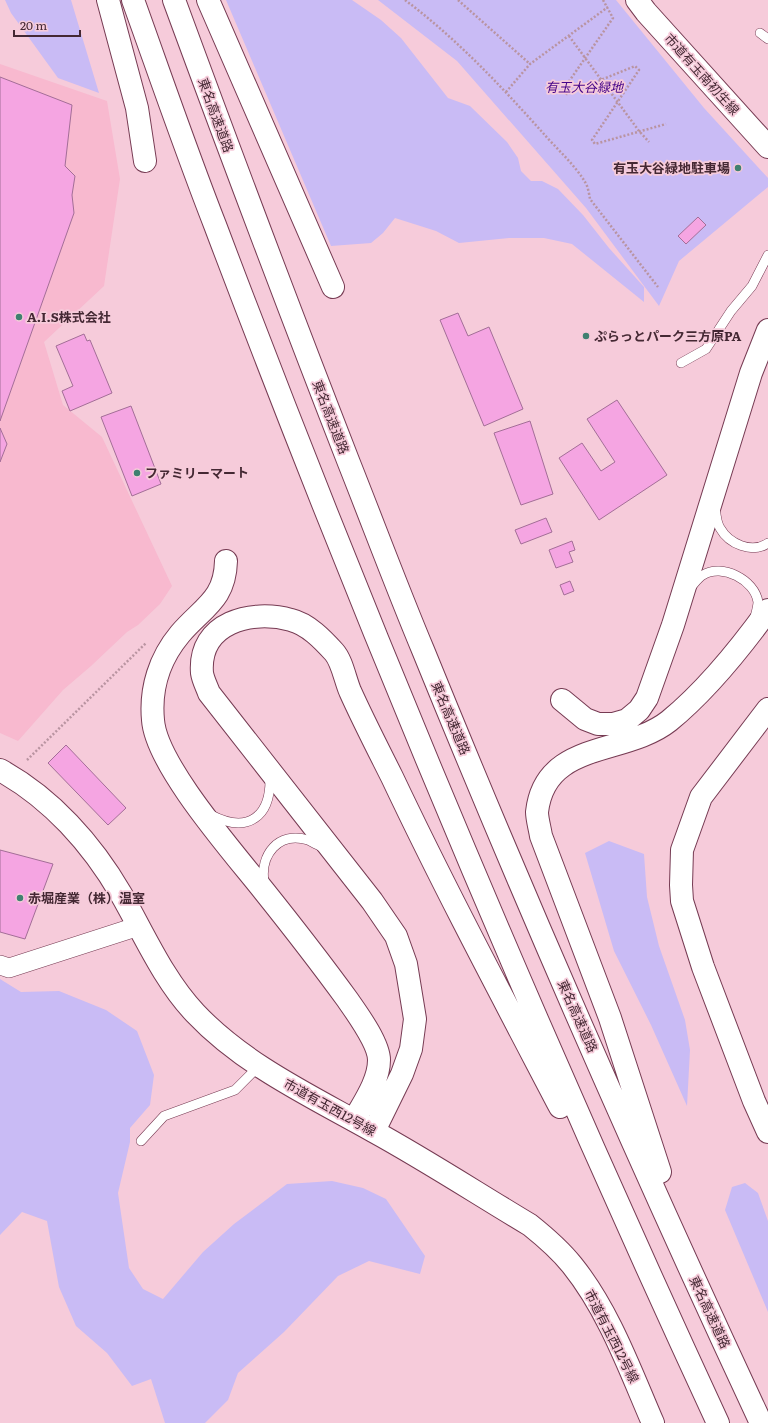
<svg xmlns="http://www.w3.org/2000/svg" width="768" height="1423" font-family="Literata,'Noto Sans JP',serif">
<rect width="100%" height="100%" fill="#f6cbda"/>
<path fill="#f8b9cf" d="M0 64 107 101 120 179 104 286 44 342 63 405 102 437 172 586 160 604 138 625 127 632 91 666 63 690 18 741 0 733Z"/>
<path fill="#c9bbf5" d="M5 0H71L99 93 58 78 11 13Z
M226 0H352L381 20 401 38 448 98 470 106 507 142 518 158 521 171 531 181H542L558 189 583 215 609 248 644 287V302L572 244 544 238H509L459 243 436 231 395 218 383 233 371 243 331 246Z
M378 0H616L704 108 768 178V187L679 261 659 306 586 208 457 61Z
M609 841 644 854 647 897 659 946 685 1020 690 1050 687 1106 651 1025 614 951 585 853Z
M0 979 21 992 59 991 106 1010 137 1031 154 1075 150 1105 130 1128V1142L118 1193 129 1268 143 1289 163 1299 203 1252 234 1224 287 1184 332 1181 363 1188 386 1199 425 1256 420 1274 369 1261 338 1276 284 1332 238 1373 228 1400 205 1423H165L151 1379 132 1386 107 1353 76 1326 59 1287 47 1221 22 1212 0 1235Z
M745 1183 758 1193 768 1221V1312L725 1210 732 1187Z"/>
<path fill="#f5a5e2" stroke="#a36e97" d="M0 77 72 105 65 166 75 176 72 195 74 213 0 421Z
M698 217 706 225 686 244 678 236Z
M458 313 468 336 489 327 523 409 484 426 440 320Z
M84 334 87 341 90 340 112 393 70 411 62 391 73 386 56 346Z
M617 400 667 475 599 520 559 458 582 443 601 471 615 462 587 419Z
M131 406 161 484 132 496 101 417Z
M530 421 553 494 521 505 494 433Z
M0 428 7 444 0 462Z
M546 518 552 532 521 544 515 530Z
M572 541 575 550 569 552 573 562 556 568 549 550Z
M570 581 574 591 564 595 560 585Z
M66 745 126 808 108 825 48 763Z
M0 850 53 864 25 939 0 932Z"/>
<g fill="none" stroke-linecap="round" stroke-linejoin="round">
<defs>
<path id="lane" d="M760 33 768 39
M681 363 706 349 731 311 752 286 768 255
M715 506C716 513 716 522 720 528 729 544 752 554 768 543
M690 588C694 584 698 578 703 575 722 563 755 580 758 602 758 606 756 613 755 617
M211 815C248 834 271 817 270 777
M264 882C260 855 278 831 308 840 312 842 317 845 322 847
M141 1141 164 1116 235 1090 259 1066"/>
<path id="street" d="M0 965 9 968 139 926"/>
<path id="secondary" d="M637 0 646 12 768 147
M768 709 701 797 682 850 681 885 682 901 703 967 754 1101 768 1132
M0 770C51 798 92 844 121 894 144 934 163 979 195 1013 244 1065 311 1096 373 1131 426 1160 478 1194 530 1225 545 1237 560 1250 572 1265 609 1311 630 1370 653 1423"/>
<path id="highway" d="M108 0 137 108 145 161
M133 0C160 75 186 151 215 225 368 630 536 1030 718 1423
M174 0C231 155 289 309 349 463 374 526 397 588 423 650 529 911 642 1168 761 1423
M208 0 333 287
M226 561C225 600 203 607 180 634 160 658 150 688 153 720 156 765 234 853 264 891 292 926 320 962 347 999 356 1012 379 1043 379 1060 379 1081 364 1102 354 1120
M562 700 585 719 598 724H613L627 720 639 710 647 698 673 625 751 373 768 330
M374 1131 402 1074 411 1049 415 1019 406 964 396 936 372 901 209 693C207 687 203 680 202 673 198 622 252 609 291 620 308 624 323 640 334 652 342 661 345 679 350 691 363 720 378 749 392 777 445 889 503 998 560 1107
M660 1172 610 1018 541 836C540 829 537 819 537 812 545 740 625 756 669 721 707 690 739 650 768 610"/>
</defs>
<use href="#lane" stroke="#763b53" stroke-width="10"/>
<use href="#street" stroke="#763b53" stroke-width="20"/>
<use href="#secondary" stroke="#763b53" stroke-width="24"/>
<use href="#highway" stroke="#763b53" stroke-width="24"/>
<path stroke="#b994a1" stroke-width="2.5" stroke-dasharray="2 2" stroke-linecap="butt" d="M405 0C457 39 500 85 543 133 556 148 575 165 585 182 588 186 589 194 590 199L658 287
M458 0 530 64
M603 0 613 18 563 90 567 94 635 66 639 70 592 140 595 144 666 124
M569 36 639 131 649 142
M506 92 530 64 608 7
M27 760 146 643"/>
<use href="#lane" stroke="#fff" stroke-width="9"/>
<use href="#street" stroke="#fff" stroke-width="19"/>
<use href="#secondary" stroke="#fff" stroke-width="22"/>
<use href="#highway" stroke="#fff" stroke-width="22"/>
</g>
<g fill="#3f8070" stroke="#f6cbda" stroke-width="1.5">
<circle cx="738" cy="168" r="4"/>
<circle cx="19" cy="317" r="4"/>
<circle cx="586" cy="336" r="4"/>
<circle cx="137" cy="473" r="4"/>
<circle cx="20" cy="898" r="4"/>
</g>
<g text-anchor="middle" stroke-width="3.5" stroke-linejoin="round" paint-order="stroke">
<g font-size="13" fill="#442833" stroke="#f6cbda">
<text transform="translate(702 74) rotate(48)" y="5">市道有玉南初生線</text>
<text transform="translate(216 115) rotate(70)" y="5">東名高速道路</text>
<text transform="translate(331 417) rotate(69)" y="5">東名高速道路</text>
<text transform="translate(451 718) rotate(67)" y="5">東名高速道路</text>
<text transform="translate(578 1016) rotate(66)" y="5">東名高速道路</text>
<text transform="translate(330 1107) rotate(29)" y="5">市道有玉西12号線</text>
<text transform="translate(710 1312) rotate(65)" y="5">東名高速道路</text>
<text transform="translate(612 1336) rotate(63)" y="5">市道有玉西12号線</text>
</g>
<g font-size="13" font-style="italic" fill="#450489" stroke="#f6cbda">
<text x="584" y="92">有玉大谷緑地</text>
</g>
<g font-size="13" font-weight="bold" fill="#442833" stroke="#f6cbda" text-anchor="start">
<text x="730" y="173" text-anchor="end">有玉大谷緑地駐車場</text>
<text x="27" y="322">A.I.S株式会社</text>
<text x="594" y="341">ぷらっとパーク三方原PA</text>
<text x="145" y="478">ファミリーマート</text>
<text x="28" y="903">赤堀産業（株）温室</text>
</g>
</g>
<path d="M14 30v6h66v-6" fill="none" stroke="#442833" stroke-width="2"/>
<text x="20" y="30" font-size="12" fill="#442833" stroke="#f6cbda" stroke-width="3" paint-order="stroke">20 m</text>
</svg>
